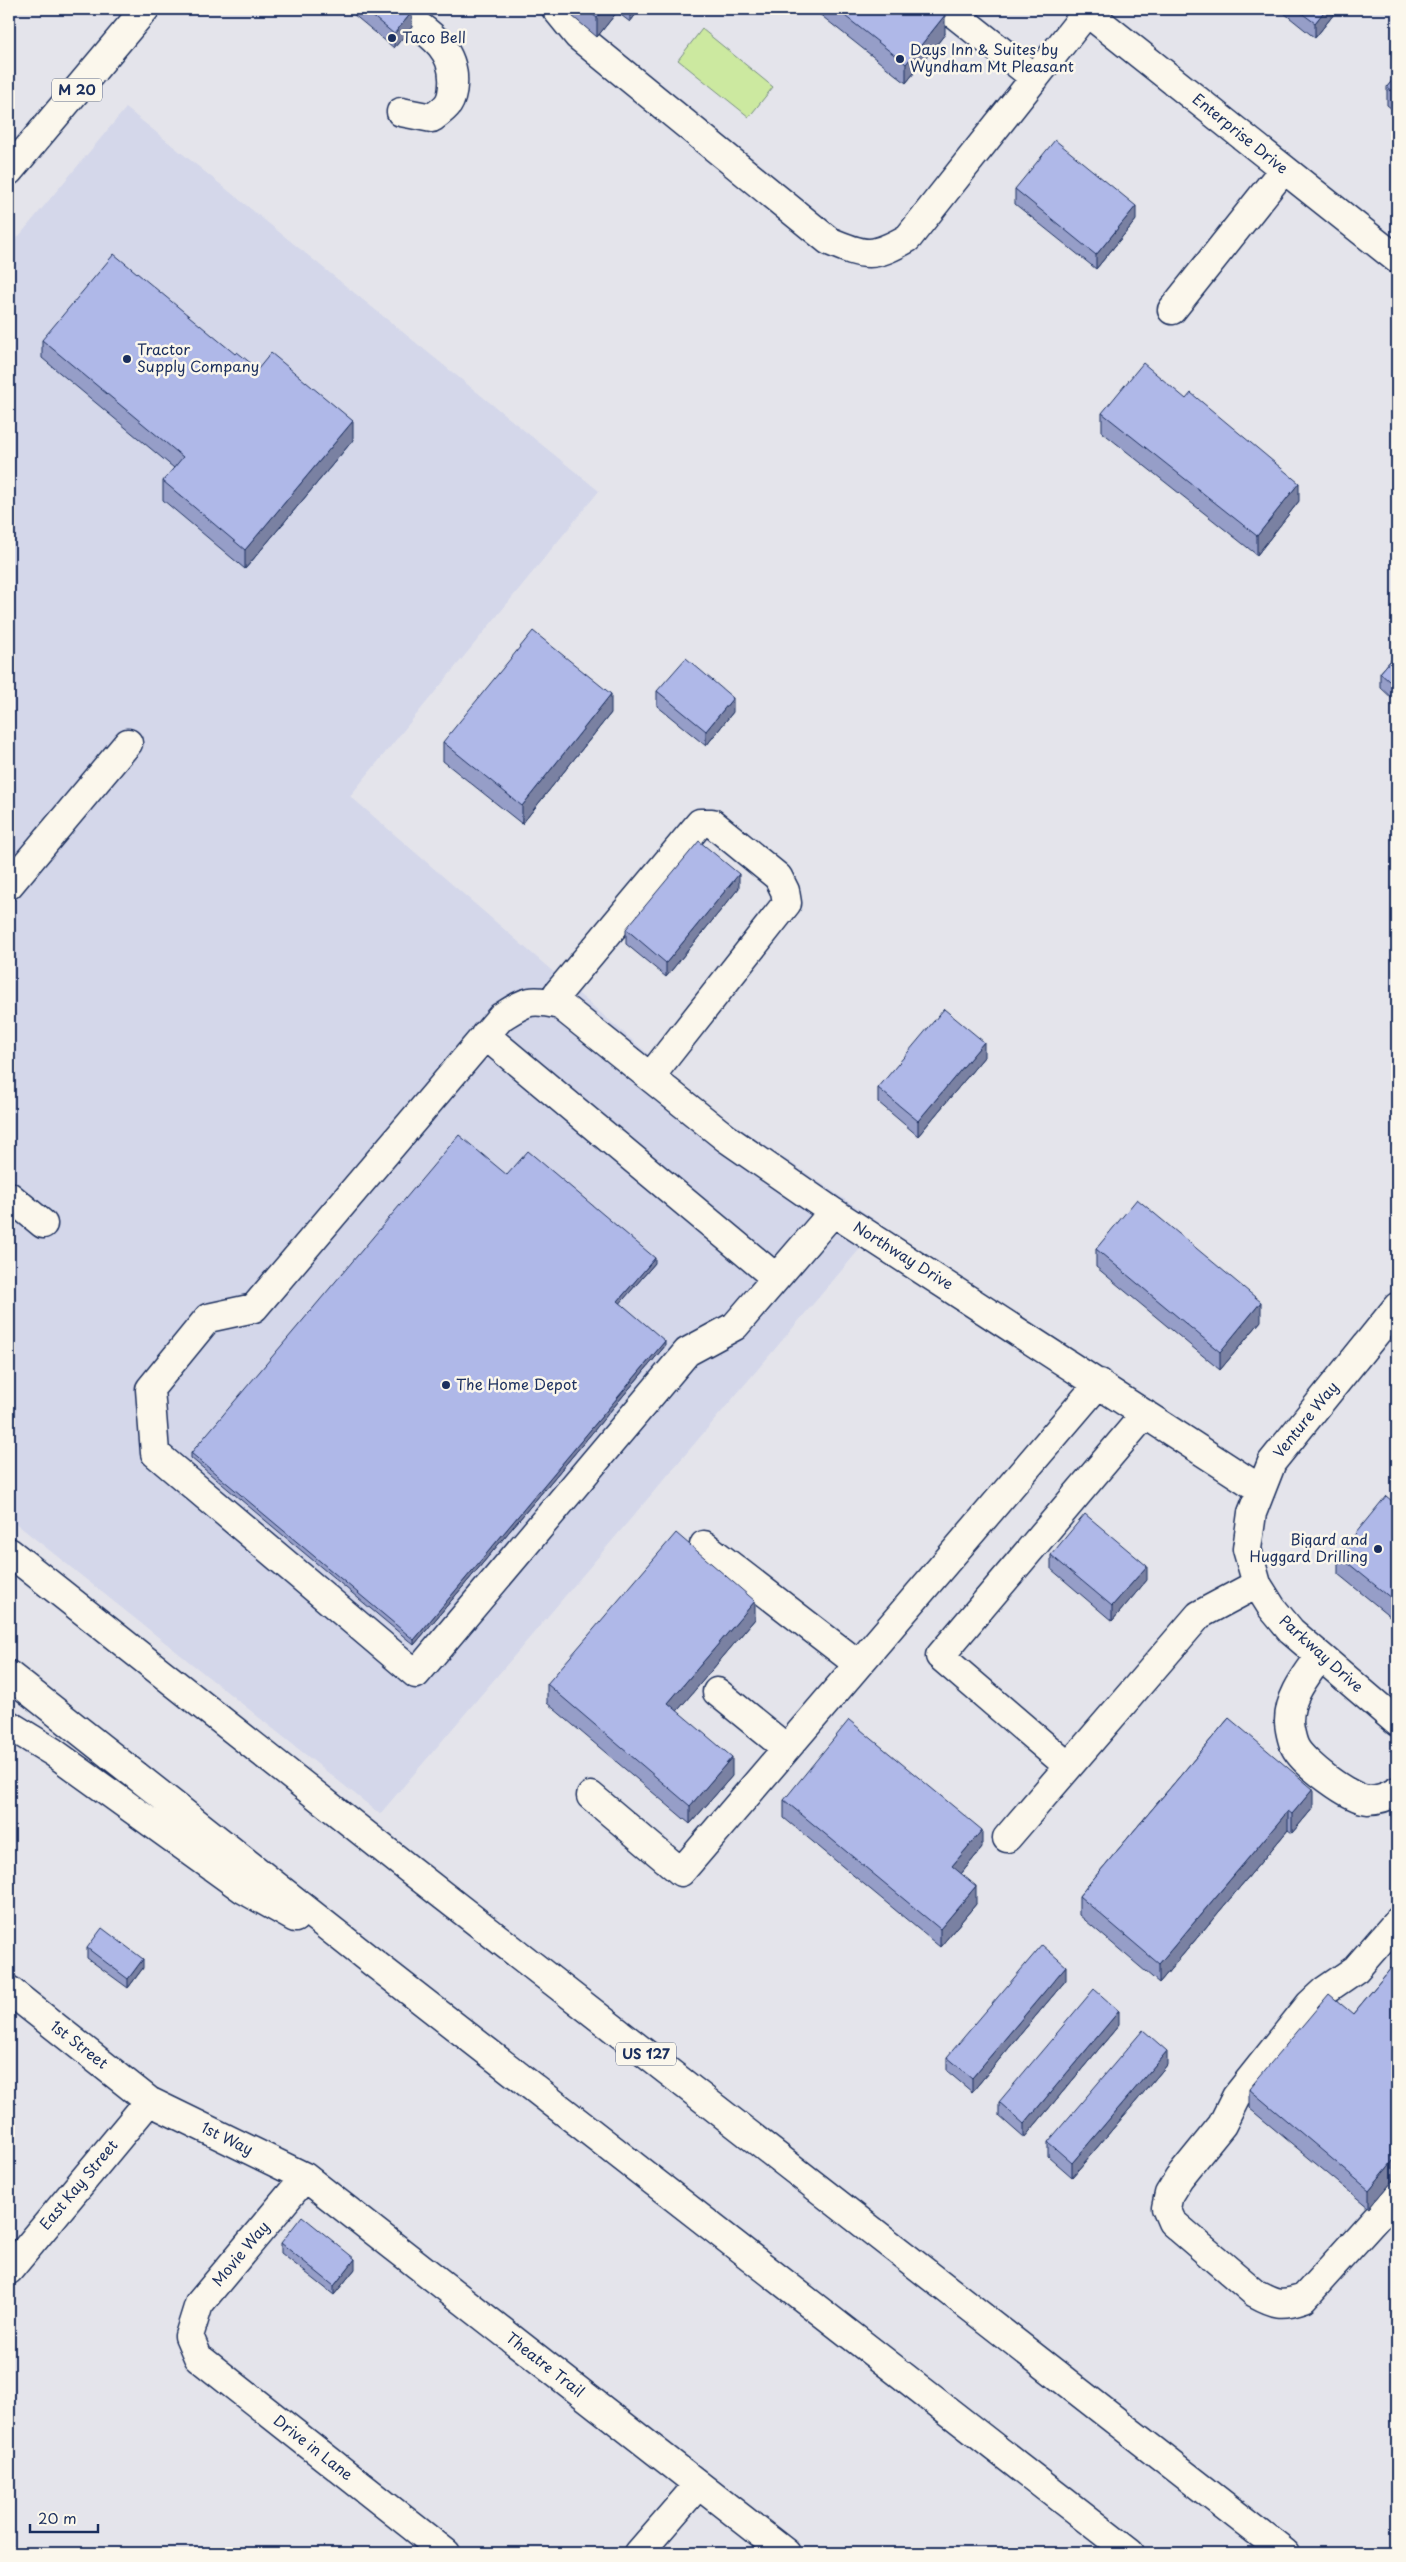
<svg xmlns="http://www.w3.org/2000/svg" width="1406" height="2562" font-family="'Playpen Sans',sans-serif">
<rect width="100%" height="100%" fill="#e4e4eb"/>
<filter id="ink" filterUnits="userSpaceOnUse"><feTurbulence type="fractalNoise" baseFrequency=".02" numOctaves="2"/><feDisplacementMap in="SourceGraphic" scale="10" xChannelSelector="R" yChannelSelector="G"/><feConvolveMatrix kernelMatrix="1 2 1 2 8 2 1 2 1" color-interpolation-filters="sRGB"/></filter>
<g filter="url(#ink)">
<path fill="#d4d7ea" d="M126 108 599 491 350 796 713 1110 881 1224 380 1814 9 1518V248Z"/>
<path fill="#cce9a0" stroke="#748c7f" d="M702 29 773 87 749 117 678 60Z"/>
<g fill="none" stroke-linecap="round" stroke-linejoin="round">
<defs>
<path id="minor" d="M395 9C423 30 456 45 453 85 452 104 447 107 432 118L401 112
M556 9 578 36 829 241C866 257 873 258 908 238L1087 12
M948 9 1035 78
M1083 9 1397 259
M1172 310 1284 169
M9 885 128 743
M560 1005 557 994 700 823H712L778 877 785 891 787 903 650 1077
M485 1035 776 1278
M9 1196 43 1224
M833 1212 735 1326 687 1352 416 1674 155 1453 150 1389 208 1318 254 1308 501 1017C527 1001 529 998 560 1005L726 1138 833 1212 1260 1489
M1397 1307 1272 1462 1252 1513 1247 1549 1257 1584 1272 1608 1291 1631 1397 1722
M704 1545 858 1664
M1320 1656C1307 1675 1289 1696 1289 1721 1289 1727 1292 1741 1295 1747 1303 1763 1350 1799 1368 1800 1378 1800 1389 1796 1397 1791
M717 1692 786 1748
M1068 1766 940 1656 1145 1414
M591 1796 681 1872 1099 1383
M1007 1838 1199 1615 1257 1584
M1397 1922 1356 1969 1324 1991 1310 2004 1236 2097 1222 2125 1179 2178 1169 2194 1166 2208 1172 2222 1255 2293C1275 2304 1281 2306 1304 2298L1397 2195
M9 1990 149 2101 305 2177 786 2553
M305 2177 199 2304 189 2336 198 2357 446 2553
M9 2270 149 2101
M639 2553 698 2485"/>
<path id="highway" d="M9 171 145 9
M9 1552 409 1869 1285 2553
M9 1675 366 1957 1130 2553
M9 1725 53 1752 243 1889 295 1918"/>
</defs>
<use href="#minor" stroke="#1b2f5e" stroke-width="31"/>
<use href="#highway" stroke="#1b2f5e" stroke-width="31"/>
<use href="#minor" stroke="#fbf7ec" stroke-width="28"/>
<use href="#highway" stroke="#fbf7ec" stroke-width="28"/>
</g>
<path fill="#969ec8" stroke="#1b2f5e" d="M347 9H408L412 27 394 48Z
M572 9H640L630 22 617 12 597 37 572 16Z
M813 9H937L945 34 906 83Z
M1279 9H1338L1315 38Z
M1397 74V113L1387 105V87Z
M1015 189 1136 220 1096 269 1015 204Z
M42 340 235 354 258 369 353 440 245 569 163 500V481L174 468 42 358Z
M1102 413 1299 501 1257 555 1102 432Z
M1397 653V703L1380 687V673Z
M657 691 733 712 706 746 657 706Z
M611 713 522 824 443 761V742Z
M739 888 666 977 626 944V929Z
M984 1057 918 1136 878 1102V1088Z
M507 1175 655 1263 620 1303 665 1346 414 1645 191 1458V1453Z
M1096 1249 1261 1321 1220 1370 1096 1267Z
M1397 1505V1622L1338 1574V1555Z
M1051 1555 1147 1580 1112 1621 1051 1569Z
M755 1619 677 1711 732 1776 690 1824 547 1703V1684Z
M1229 1718 1313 1808 1292 1833 1288 1830 1159 1983 1079 1915V1896Z
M784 1800 982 1848 961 1874 976 1904 940 1947 784 1818Z
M87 1948 143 1968 128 1988 87 1958Z
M1397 1961V2175L1369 2208 1249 2108V2089L1353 2014Z
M1066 1980 972 2092 947 2071V2057Z
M1119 2025 1024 2138 999 2116V2102Z
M1167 2065 1072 2177 1048 2156V2142Z
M281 2243 355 2269 334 2295 281 2253Z"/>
<path fill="#7a81a2" stroke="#1b2f5e" d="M605 9H617V12L597 37V18Z
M630 9H640L630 22Z
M1326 9H1338L1315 38V23Z
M412 12V27L394 48V34Z
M945 15V34L906 83V64Z
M1136 206V220L1096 269V255Z
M353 421V440L245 569V550Z
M1299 483V501L1257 555V536Z
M611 694V713L522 824V806Z
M733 698V712L706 746V731Z
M739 874V888L666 977V963Z
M984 1042V1057L918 1136V1121Z
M655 1258V1263L618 1306V1301Z
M1261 1302V1321L1220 1370V1352Z
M665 1341V1346L414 1645V1640Z
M1147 1566V1580L1112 1621V1606Z
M755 1601V1619L668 1722V1703Z
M732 1757V1776L690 1824V1806Z
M1313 1789V1808L1292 1833V1814Z
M1288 1811V1830L1159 1983V1964Z
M982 1830V1848L952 1885V1866Z
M976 1886V1904L940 1947V1929Z
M143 1959V1968L128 1988V1979Z
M1066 1966V1980L972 2092V2078Z
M1119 2011V2025L1024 2138V2124Z
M1167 2051V2065L1072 2177V2163Z
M1397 2156V2175L1369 2208V2190Z
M355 2259V2269L334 2295V2286Z"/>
<path fill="#afb8e8" stroke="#1b2f5e" d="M364 9H408L412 12 394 34Z
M586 9H605L597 18Z
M836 9H937L945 15 906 64Z
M1296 9H1326L1315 23Z
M1397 74V95L1387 87Z
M1055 140 1136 206 1096 255 1015 189Z
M114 254 235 354 237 352 258 369 271 353 353 421 245 550 163 481 183 457 42 340Z
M1143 363 1186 399 1191 393 1299 483 1257 536 1102 413Z
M533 631 611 694 522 806 443 742Z
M1397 653V688L1380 673Z
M686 658 733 698 706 731 657 691Z
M699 841 739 874 666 963 626 929Z
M944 1009 984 1042 918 1121 878 1088Z
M459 1135 507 1175 528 1151 655 1258 618 1301 665 1341 414 1640 191 1453Z
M1137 1199 1261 1302 1220 1352 1096 1249Z
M1386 1496 1397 1505V1603L1338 1555Z
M1085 1514 1147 1566 1112 1606 1051 1555Z
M676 1533 755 1601 668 1703 732 1757 690 1806 547 1684Z
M1229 1718 1313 1789 1292 1814 1288 1811 1159 1964 1079 1896Z
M849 1720 982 1830 952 1866 976 1886 940 1929 784 1800Z
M102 1928 143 1959 128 1979 87 1948Z
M1042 1945 1066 1966 972 2078 947 2057Z
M1397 1961V2156L1369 2190 1249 2089 1329 1994 1353 2014Z
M1094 1989 1119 2011 1024 2124 999 2102Z
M1143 2030 1167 2051 1072 2163 1048 2142Z
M302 2216 355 2259 334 2286 281 2243Z"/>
</g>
<g fill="#1b2f5e" stroke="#fbf7ec" stroke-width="2">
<circle cx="392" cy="38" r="5"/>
<circle cx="900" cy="59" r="5"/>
<circle cx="127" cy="359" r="5"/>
<circle cx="446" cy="1385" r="5"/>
<circle cx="1378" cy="1549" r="5"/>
</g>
<g text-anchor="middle" stroke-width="5" stroke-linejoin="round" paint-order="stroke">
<g fill="#fbf7ec" stroke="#5e6b89" stroke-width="1">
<rect x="52" y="78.5" width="50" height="23" rx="4"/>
<rect x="616" y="2042.5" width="60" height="23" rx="4"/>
</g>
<g font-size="14" font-weight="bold" fill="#1b2f5e">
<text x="77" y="95">M 20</text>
<text x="646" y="2059">US 127</text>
</g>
<g font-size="15" fill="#1b2f5e" stroke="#fbf7ec" text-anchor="start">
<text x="402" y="43">Taco Bell</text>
<text x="910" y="55">Days Inn &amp; Suites by<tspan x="910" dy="17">Wyndham Mt Pleasant</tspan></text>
<text x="137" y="355">Tractor<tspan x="137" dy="17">Supply Company</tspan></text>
<text x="456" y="1390">The Home Depot</text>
<text x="1368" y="1545" text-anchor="end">Bigard and<tspan x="1368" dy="17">Huggard Drilling</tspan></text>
</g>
<g font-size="15" fill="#1b2f5e" stroke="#fbf7ec">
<text transform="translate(1240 134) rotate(39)" y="5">Enterprise Drive</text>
<text transform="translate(903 1256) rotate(32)" y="5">Northway Drive</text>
<text transform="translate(1306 1420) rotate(-51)" y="5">Venture Way</text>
<text transform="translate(1321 1654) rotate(42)" y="5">Parkway Drive</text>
<text transform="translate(79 2045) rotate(38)" y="5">1st Street</text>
<text transform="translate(227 2139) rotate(26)" y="5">1st Way</text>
<text transform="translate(79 2185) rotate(-50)" y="5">East Kay Street</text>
<text transform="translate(241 2254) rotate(-50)" y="5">Movie Way</text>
<text transform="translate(545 2365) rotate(38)" y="5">Theatre Trail</text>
<text transform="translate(313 2448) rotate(38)" y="5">Drive in Lane</text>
</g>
</g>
<rect width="1406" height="2562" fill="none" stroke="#fbf7ec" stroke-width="30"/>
<rect x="15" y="15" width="1376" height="2532" fill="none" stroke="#1b2f5e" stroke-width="2" filter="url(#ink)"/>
<path d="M30 2524v8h68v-8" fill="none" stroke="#1b2f5e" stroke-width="2.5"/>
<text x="38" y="2524" font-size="15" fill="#1b2f5e" stroke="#fbf7ec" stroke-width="4" paint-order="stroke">20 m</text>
</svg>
